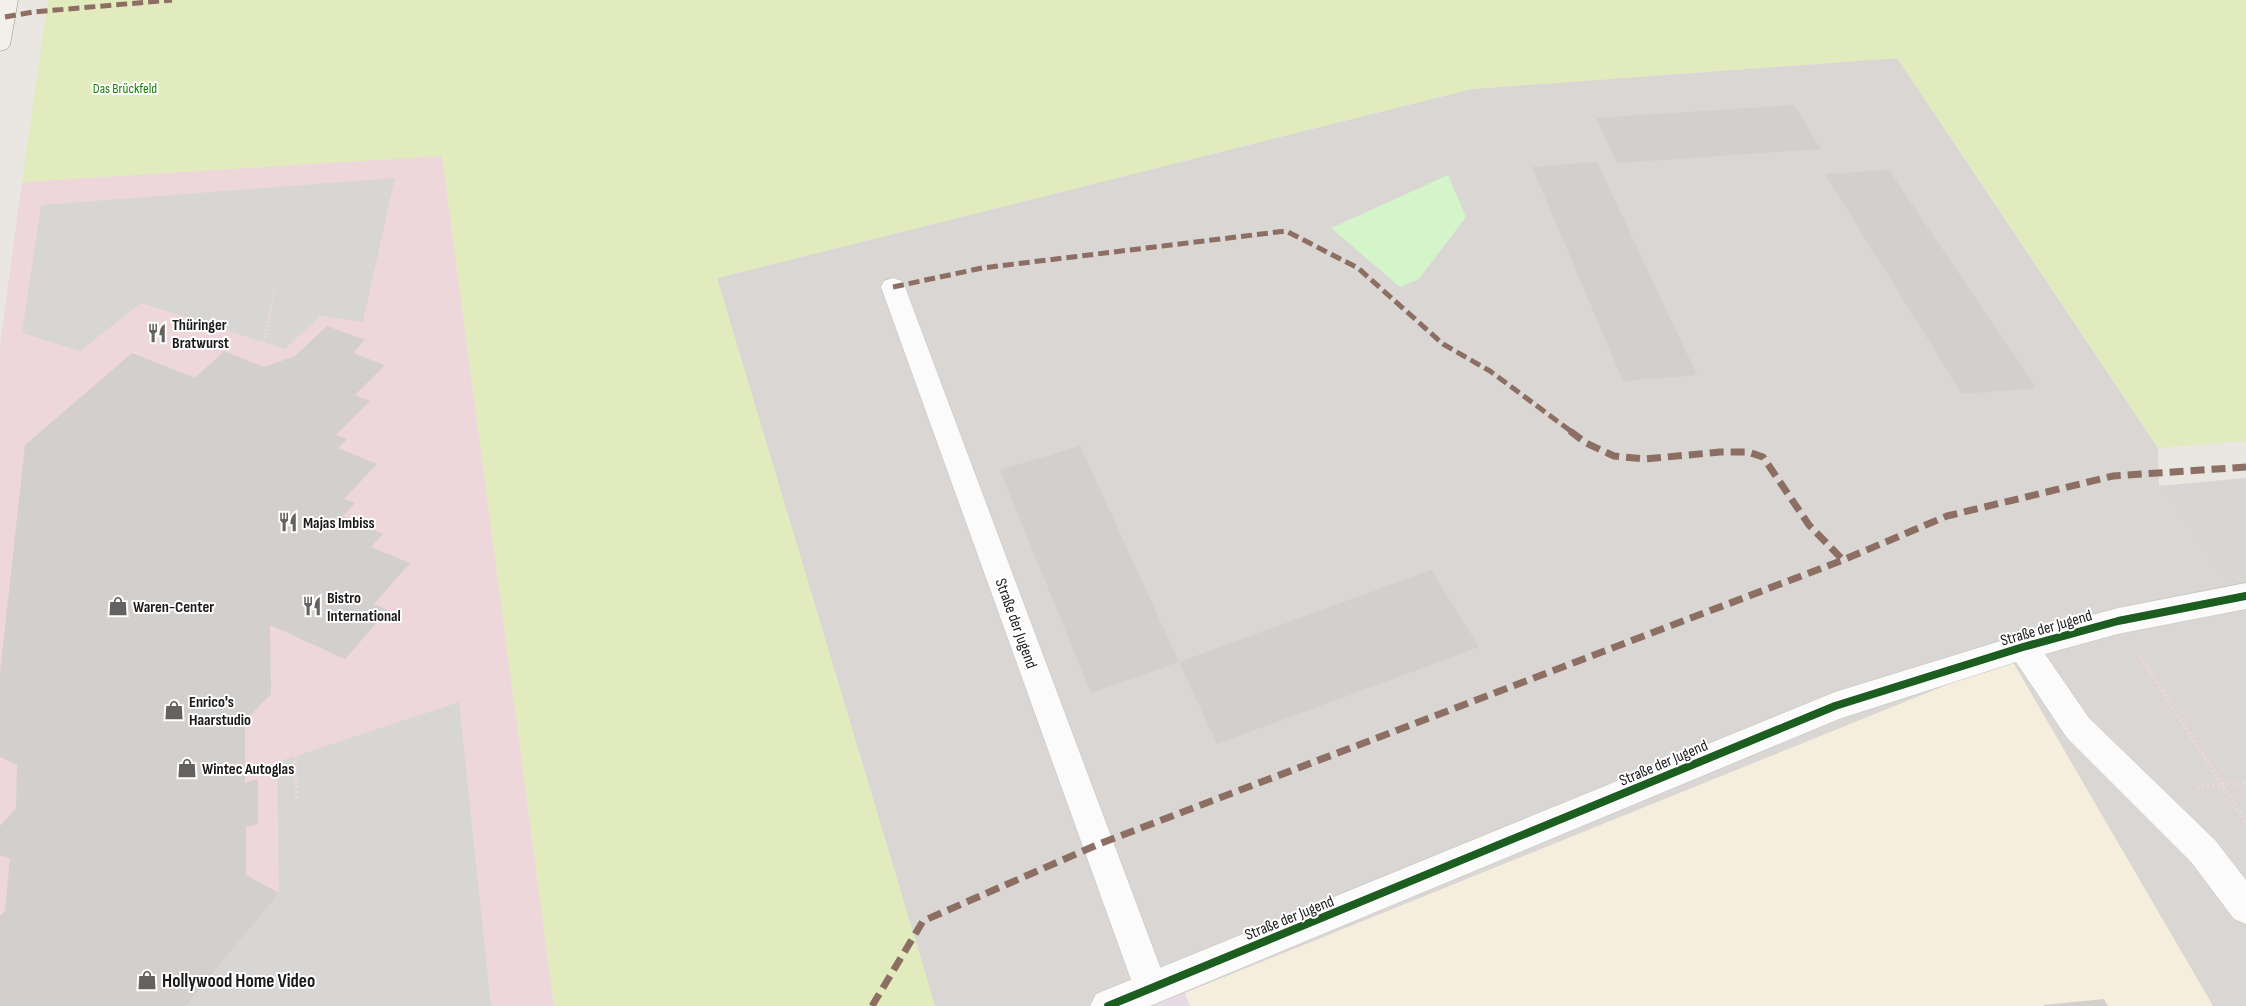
<svg xmlns="http://www.w3.org/2000/svg" width="2246" height="1006" font-family="'Sofia Sans Condensed',sans-serif">
<rect width="100%" height="100%" fill="#eae6e2"/>
<path fill="#d9d6d4" d="M1897 58 2158 448 2159 486 2246 614V1006H2213L2011 659 1153 1006H935L717 278 1472 89Z"/>
<path fill="#eed7da" d="M442 155 554 1006H0V346L22 182Z"/>
<path fill="#e8dae5" d="M1185 993 1190 1006H1153Z"/>
<path fill="#f6eedc" d="M2011 659 2213 1006H1190L1185 993Z"/>
<path fill="#d8d6d4" d="M395 178 363 322 320 316 285 349 141 303 80 351 22 333 41 205Z
M2246 478V614L2159 486Z
M459 702 491 1006H186L279 893 277 762Z"/>
<path fill="#e1ebbd" d="M48 0H2246V441L2158 448 1897 58 1472 89 717 278 935 1006H554L442 156 22 182Z"/>
<path fill="#d4f4c9" d="M1448 175 1466 217 1419 279 1400 287 1331 228Z"/>
<path fill="#d3cfcc" d="M1794 105 1821 149 1617 163 1596 118Z
M1597 162 1669 316 1697 375 1623 381 1532 167Z
M1889 170 1922 219 2036 388 1962 394 1825 174Z
M327 326 365 340 353 353 385 365 355 395 370 401 336 435 347 439 338 448 377 464 344 499 355 503 343 516 383 534 371 547 410 563 374 604 388 610 345 659 270 625 271 694 245 721V783L258 779V824L246 827V875L279 893 186 1006H0V916L5 911 10 859 0 855V826L16 808 17 765 0 757V673L25 445 132 353 195 378 224 351 264 367 295 356Z
M1080 446 1179 662 1091 693 1000 470Z
M1431 570 1479 647 1217 744 1179 662Z
M2104 999 2108 1006H2044V1005Z"/>
<g fill="none" stroke-linecap="round" stroke-linejoin="round">
<defs>
<path id="lane" d="M893 278 902 281 905 287 1168 988 1163 1000 1151 1005 1139 1000 1134 988 881 287 884 281Z"/>
<path id="street" d="M2246 583V609L2118 634 2045 654 2089 718 2215 840 2246 880V924L2234 919 2191 862 2067 738 2016 662 1839 719 1150 1006H1090L1096 994 1835 692 2023 634 2118 608Z"/>
<path id="secondary" d="M0 0H18L10 45 7 49 0 51Z"/>
</defs>
<use href="#lane" stroke="#c2c1bf" stroke-width="1"/>
<use href="#street" stroke="#c2c1bf" stroke-width="1"/>
<use href="#secondary" stroke="#94907b" stroke-width="1"/>
<path stroke="#ead7d9" stroke-width="2.5" stroke-dasharray="2 2" stroke-linecap="butt" d="M247 360 264 342 275 289"/>
<path stroke="#ead7d9" stroke-width="4" stroke-dasharray="2.5 2.5" stroke-linecap="butt" d="M2140 656 2246 822
M256 710 295 756 297 798
M2197 787 2246 782"/>
<use href="#lane" fill="#fcfbfb" fill-rule="evenodd"/>
<use href="#street" fill="#fcfbfb" fill-rule="evenodd"/>
<use href="#secondary" fill="#f2f0e8" fill-rule="evenodd"/>
<path stroke="#8d6e63" stroke-width="5" stroke-dasharray="11 5" stroke-linecap="butt" d="M5 17 33 12 172 0
M893 287 982 268 1286 231 1358 268 1443 344 1490 371 1572 432"/>
<path stroke="#8d6e63" stroke-width="7" stroke-dasharray="14 7" stroke-linecap="butt" d="M1570 431 1586 443 1614 456 1645 459 1720 452H1748L1763 457 1809 525 1843 560
M872 1006 923 921 1099 844 1843 560 1947 516 2113 476 2246 467"/>
<defs>
<path id="cycleway" d="M1108 1006 1835 706 2023 647 2118 621 2246 596"/>
</defs>
<use href="#cycleway" stroke="#fff" stroke-width="11"/>
<use href="#cycleway" stroke="#1b5e20" stroke-width="8"/>
</g>
<defs>
<symbol id="restaurant-bare" viewBox="-9 -9 18 18"><path d="M-5-6h1v4h1v-4h1v4h1v-4h1v5L-1.5 .5V6h-2V.5L-5-1ZM5-6V6H3V1.5H1.5Q1.5-4 5-6Z" fill="#636261" stroke="#fff" stroke-width="2.5" paint-order="stroke"/></symbol>
<symbol id="shop-bare" viewBox="-9 -9 18 18"><path d="M-5-2.5h2.3a2.7 3.5 0 0 1 5.4 0H5L5.5 6h-11ZM-1.5-2.5h3a1.5 2.3 0 0 0-3 0Z" fill="#636261" stroke="#fff" stroke-width="2.5" paint-order="stroke"/></symbol>
</defs>
<g fill-rule="evenodd">
<use href="#restaurant-bare" x="143" y="319" width="28" height="28"/>
<use href="#restaurant-bare" x="274" y="508" width="28" height="28"/>
<use href="#shop-bare" x="104" y="592" width="28" height="28"/>
<use href="#restaurant-bare" x="298" y="592" width="28" height="28"/>
<use href="#shop-bare" x="160" y="696" width="28" height="28"/>
<use href="#shop-bare" x="173" y="754" width="28" height="28"/>
<use href="#shop-bare" x="133" y="966" width="28" height="28"/>
</g>
<g text-anchor="middle" stroke-width="4" stroke-linejoin="round" paint-order="stroke">
<g font-size="14" fill="#168200" stroke="#fff">
<text x="125" y="93">Das Brückfeld</text>
</g>
<g font-size="16" font-weight="bold" fill="#1b1b1b" stroke="#fff" text-anchor="start">
<text x="172" y="330">Thüringer<tspan x="172" dy="18">Bratwurst</tspan></text>
<text x="303" y="528">Majas Imbiss</text>
<text x="327" y="603">Bistro<tspan x="327" dy="18">International</tspan></text>
<text x="133" y="612">Waren-Center</text>
<text x="189" y="707">Enrico's<tspan x="189" dy="18">Haarstudio</tspan></text>
<text x="202" y="774">Wintec Autoglas</text>
</g>
<g font-size="16" fill="#1b1b1b" stroke="#fff">
<text transform="translate(1017 623) rotate(70)" y="6">Straße der Jugend</text>
<text transform="translate(2046 627) rotate(-16)" y="6">Straße der Jugend</text>
<text transform="translate(1663 762) rotate(-23)" y="6">Straße der Jugend</text>
<text transform="translate(1289 917) rotate(-22)" y="6">Straße der Jugend</text>
</g>
<g font-size="19" font-weight="bold" fill="#1b1b1b" stroke="#fff" text-anchor="start">
<text x="162" y="987">Hollywood Home Video</text>
</g>
</g>
</svg>
